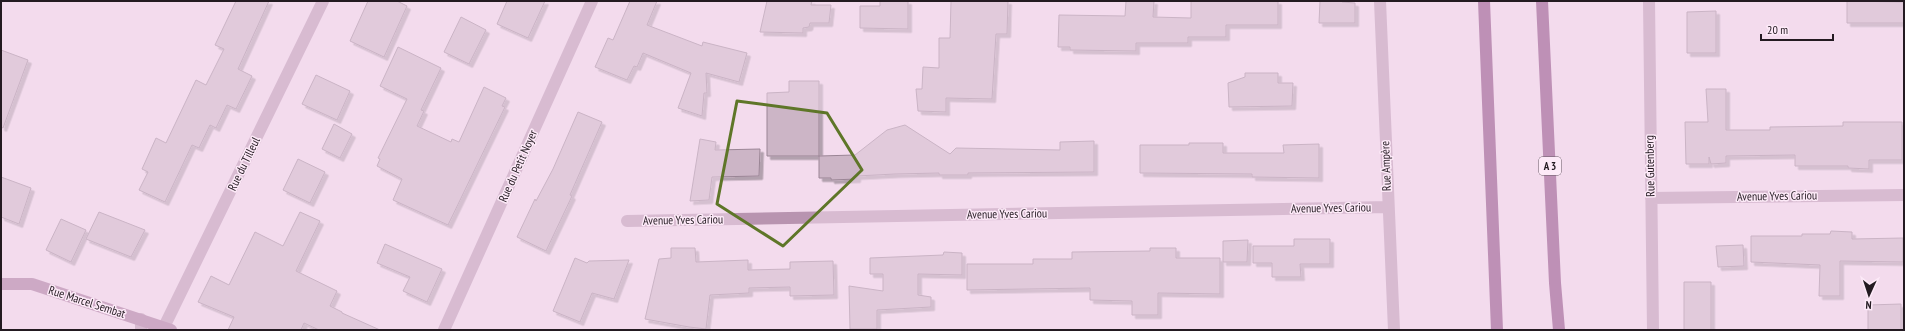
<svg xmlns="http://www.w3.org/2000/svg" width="1905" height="331" font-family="'PT Sans Narrow',sans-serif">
<defs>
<filter id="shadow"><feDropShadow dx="3.5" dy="3.5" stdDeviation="0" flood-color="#0004"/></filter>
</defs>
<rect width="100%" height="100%" fill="#f3dbed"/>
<path fill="#ccb5c6" stroke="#9a8595" filter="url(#shadow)" d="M236 1H269L238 69 252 76 236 109 227 105 216 128 210 125 199 148 192 145 165 202 139 190 148 172 142 169 156 138 166 143 196 80 206 85 224 49 215 45Z
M368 1H397L407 6 384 57 350 41Z
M507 1H545L528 38 497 24Z
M630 1H657L647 25 702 46 703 42 747 53 739 82 706 73 707 93H704L702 116 678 108 691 73 643 53 637 67 634 66 627 80 595 67 608 38 613 40Z
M767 1H812L811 5H831L829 23H810L809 27 803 28V33L760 32Z
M880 1H908V29L860 28V6H880Z
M951 1H1008L1007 34H996L992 99 946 98V112L918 111 916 89H922L923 67 939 68V38H950Z
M1126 1H1154L1153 17 1191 18V1H1278V25H1226V37H1188V43H1136V51L1070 50V47H1058L1059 15 1125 16Z
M1320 1H1342V2L1355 3V23H1319Z
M1847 1 1904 2V23H1847Z
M1716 11V53H1687V12Z
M461 17 486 30 469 64 444 52Z
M398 47 441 68 421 110 424 111 417 126 451 142 452 139 459 142 484 87 506 98 502 106 505 107 448 225 393 200 402 179 377 166 380 159 378 158 407 99 380 86Z
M1 50 28 60 3 128 1 127Z
M1245 73H1278V83H1293L1292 106 1229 107 1228 83 1245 77Z
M316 75 350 91 337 120 302 104Z
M789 81H819V156H767V93L789 92Z
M1706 89H1726V130H1770V127L1843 126V122H1902V160H1869V169L1848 168V166H1795V155L1726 156V163L1711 164 1709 157V164H1686L1685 122H1708Z
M578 112 602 122 570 195 572 196 546 251 517 237 535 199 536 201 553 169Z
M334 124 352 134 340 158 322 149Z
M905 125 950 154 956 148 1060 150V142L1094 141V172L968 173V175H939V173L895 174 857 176V179L831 180V178H819V156L855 155 887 130Z
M700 139 716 142 715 150 760 149 759 176 712 177 709 200 690 201Z
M1189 143H1223V153H1284L1283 145 1319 144V178L1252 177V174L1140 173V145H1189Z
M298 159 325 172 310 203 283 190Z
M1 177 31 188 19 224 1 217Z
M99 212 145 230 131 257 86 239Z
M300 212 320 221 296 271 337 291 330 306 342 312V313L380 330H319L304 323 301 330H228L234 317 198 302 211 276 229 285 255 232 283 246Z
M61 219 86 230 71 262 46 250Z
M1831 231 1852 232V239L1903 238V262L1840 261V296H1819L1820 265 1751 262V236H1802V234H1830Z
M1294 239H1330V264H1300L1301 277H1272V263H1253V246H1294Z
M1248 240 1247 262H1223V241Z
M385 244 442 269 427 302 403 291 410 277 377 263Z
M1743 245 1744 266 1718 267 1716 246Z
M671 248H695L696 262 748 260V270L790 269V262L833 261 834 295 790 296V287L749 288V293L710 295 706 329 689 327 645 319 659 259 671 258Z
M1150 248H1176V258H1220V294L1158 293V315H1132V301L1090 300V288L967 290V264H1033V259H1072V252L1150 251Z
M944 252 962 253V275L918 274V295L931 297V307L877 310V329H850L849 286 883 291V274H870V258L943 255Z
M575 258 587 263 589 261 629 260 614 299 592 293 580 322 553 311Z
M1684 282H1711V330H1684Z
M1901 304V330H1868V305Z"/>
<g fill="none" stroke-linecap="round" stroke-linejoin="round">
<path stroke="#b894b0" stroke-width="12" d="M1380 1 1394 330
M1649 1 1653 330
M1651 198 1904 195
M627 221 1388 207
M164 327 323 1
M141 330V319
M444 330 592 1"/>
<path stroke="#a16d96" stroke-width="12" d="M1 284H32L171 330"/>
<path stroke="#7f3673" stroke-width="12" d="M1484 1 1497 330
M1542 1 1555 283 1559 330"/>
</g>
<path d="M0 0H1905V331H0ZM737 101 827 113 862 170 783 246 717 204Z" fill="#f3dbed" fill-opacity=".55" fill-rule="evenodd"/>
<path fill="none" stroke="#5e7628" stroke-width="3" stroke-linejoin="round" d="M737 101 827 113 862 170 783 246 717 204Z"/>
<g text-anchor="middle" stroke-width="3" stroke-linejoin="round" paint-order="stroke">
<rect fill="#fdeaf8" stroke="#645862" stroke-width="1" x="1539" y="157" width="22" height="18" rx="3"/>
<g font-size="11" font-weight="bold" fill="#231a21">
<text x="1550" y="170">A 3</text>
</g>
<g font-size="12" fill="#231a21" stroke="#fdeaf8">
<text transform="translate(244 164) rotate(-64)" y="4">Rue du Tilleul</text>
<text transform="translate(518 166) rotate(-66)" y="4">Rue du Petit Noyer</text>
<text transform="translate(1386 166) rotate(-92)" y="4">Rue Ampère</text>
<text transform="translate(1650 166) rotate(-91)" y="4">Rue Gutenberg</text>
<text transform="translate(1777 196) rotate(-1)" y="4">Avenue Yves Cariou</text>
<text transform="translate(1331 208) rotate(-1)" y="4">Avenue Yves Cariou</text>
<text transform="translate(1007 214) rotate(-1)" y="4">Avenue Yves Cariou</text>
<text transform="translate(683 220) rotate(-1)" y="4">Avenue Yves Cariou</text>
<text transform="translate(87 302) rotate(18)" y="4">Rue Marcel Sembat</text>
</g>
</g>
<rect width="1905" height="331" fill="none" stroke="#231a21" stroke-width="4"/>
<g transform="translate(1869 295) rotate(183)" stroke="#fdeaf8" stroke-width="3" paint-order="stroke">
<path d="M0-3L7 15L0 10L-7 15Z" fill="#231a21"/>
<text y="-6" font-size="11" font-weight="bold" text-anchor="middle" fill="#231a21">N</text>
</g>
<path d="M1761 34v6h72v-6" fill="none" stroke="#231a21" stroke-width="2"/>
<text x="1767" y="34" font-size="12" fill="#231a21" stroke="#fdeaf8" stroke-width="3" paint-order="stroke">20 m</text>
</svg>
